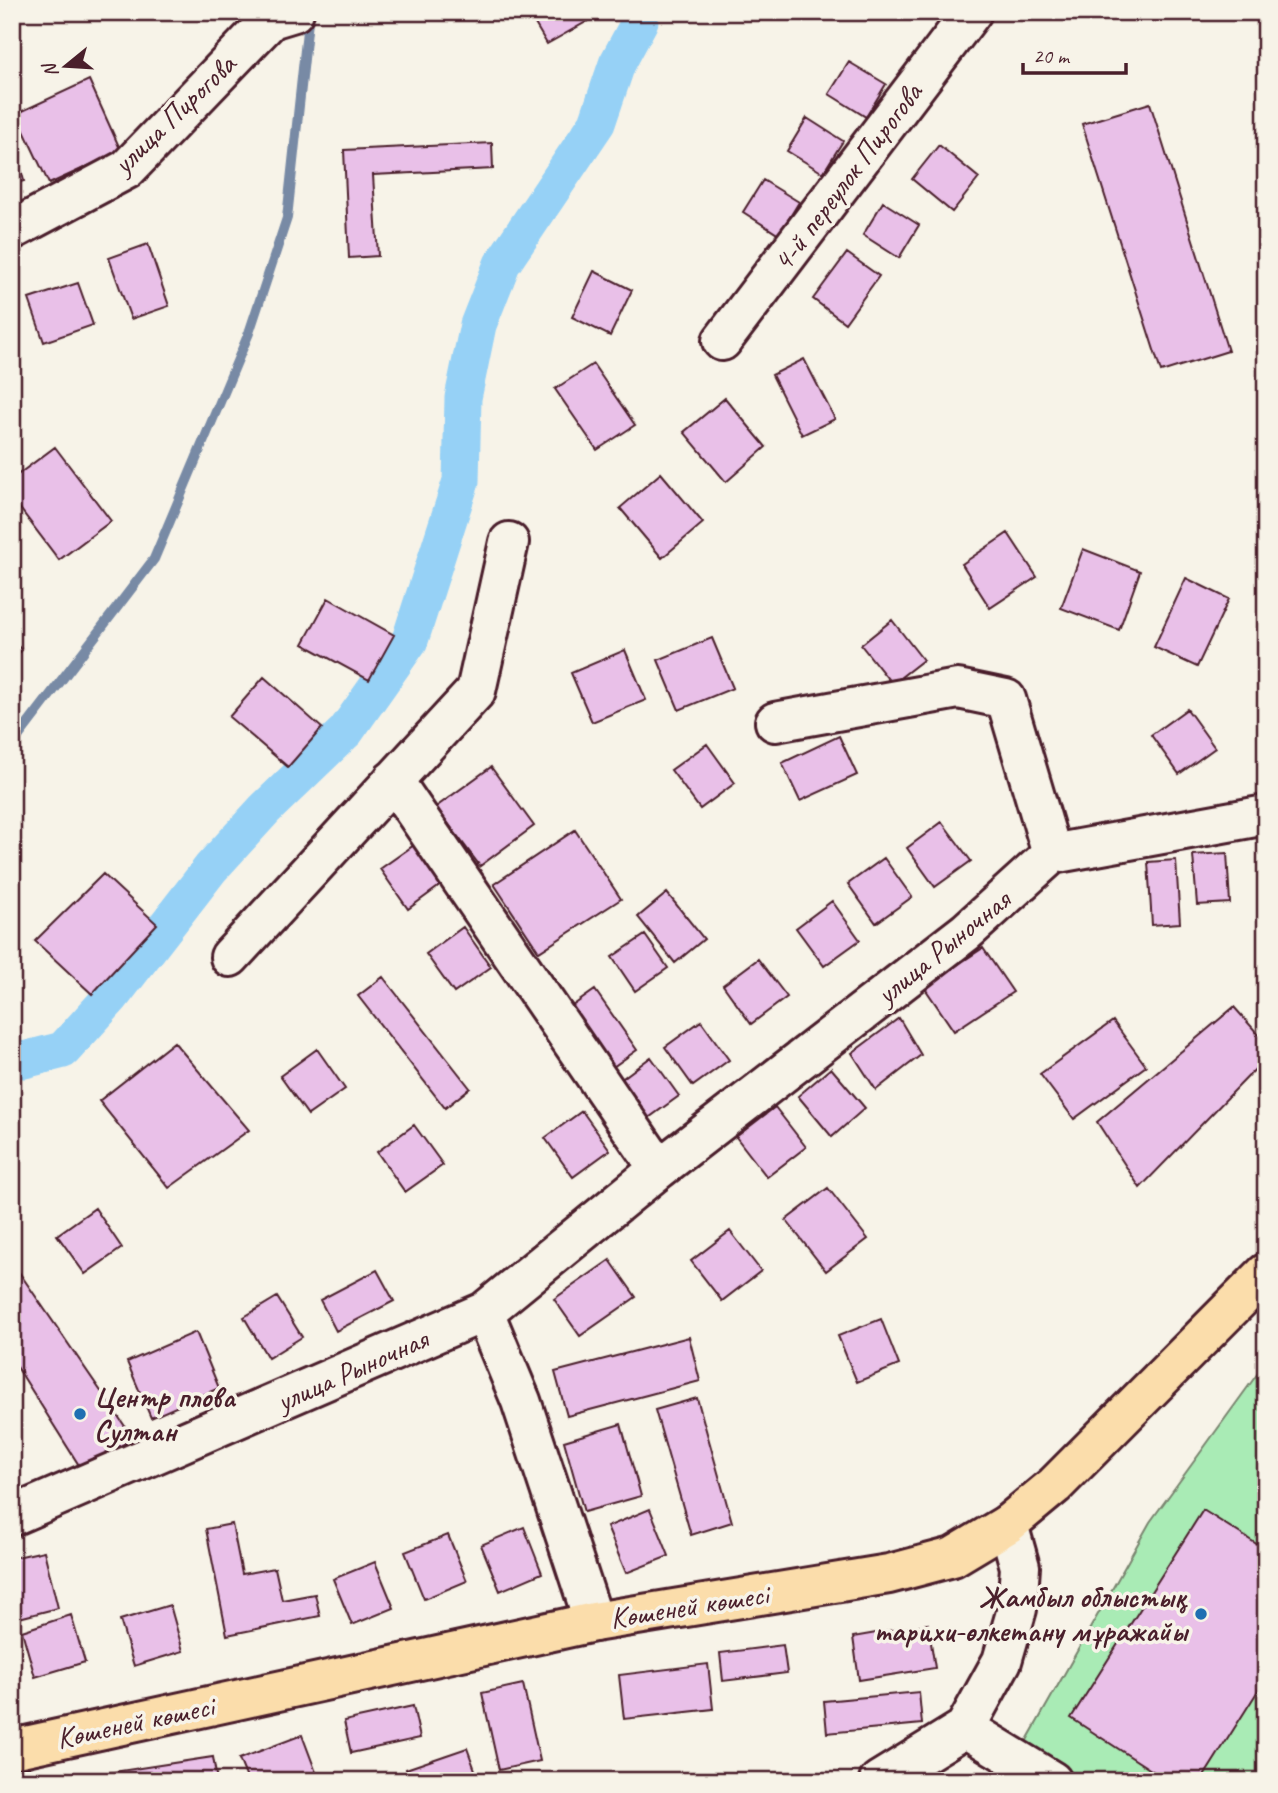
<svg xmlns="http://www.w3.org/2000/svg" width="1278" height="1793" font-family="Caveat,sans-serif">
<rect width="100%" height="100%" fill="#f7f3e8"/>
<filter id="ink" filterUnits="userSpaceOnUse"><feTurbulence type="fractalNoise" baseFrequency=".0143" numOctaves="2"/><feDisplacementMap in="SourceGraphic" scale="14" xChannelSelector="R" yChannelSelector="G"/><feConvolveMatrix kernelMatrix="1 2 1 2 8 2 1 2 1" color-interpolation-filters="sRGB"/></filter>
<g filter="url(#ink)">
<path fill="#a9ebb5" stroke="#7a8570" stroke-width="2" d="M1266 1362V1781H1004L1150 1522Z"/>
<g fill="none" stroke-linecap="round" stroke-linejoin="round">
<path stroke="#788aa5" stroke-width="10" d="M12 745 154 559 249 333 287 218 309 12"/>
<path stroke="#96d1f6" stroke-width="37" d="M12 1058 24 1060 63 1050 112 996 211 868 265 809 346 731 410 640 461 481 463 398 478 325 502 264 597 123 617 64 640 21V12"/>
</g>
<path fill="#e9c0e8" stroke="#4a1f2b" stroke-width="2" d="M528 12H590L593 18 547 44Z
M849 62 886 84 866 117 829 94Z
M89 80 121 151 49 184 16 114Z
M1150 103 1228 351 1161 372 1082 124Z
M807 118 843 141 823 173 787 151Z
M12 134 24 181 12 184Z
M492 143 493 169 373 175 378 256 349 258 344 150Z
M939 145 979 178 952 212 912 179Z
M763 180 799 202 779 235 743 212Z
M883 202 919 225 899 258 863 235Z
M148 244 169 306 131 319 109 258Z
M847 253 879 276 845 323 813 299Z
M594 271 632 290 610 336 572 317Z
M78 283 93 325 44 342 29 299Z
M804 359 835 419 802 435 772 375Z
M593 364 635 425 597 450 555 389Z
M725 398 766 447 726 482 684 432Z
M55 447 111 521 59 560 12 498V479Z
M661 473 703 523 662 558 620 508Z
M1008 533 1037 577 990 608 962 564Z
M1083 549 1140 571 1119 630 1061 608Z
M1186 578 1229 599 1197 667 1154 647Z
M328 598 394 635 369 680 303 644Z
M892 620 923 660 892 684 861 645Z
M712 638 733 688 679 710 658 660Z
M12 641 22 650 12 660Z
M625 650 646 700 592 722 571 673Z
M264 677 322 728 288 767 229 717Z
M1187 709 1215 748 1179 774 1151 735Z
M839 736 857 775 800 801 782 763Z
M707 744 735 783 700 809 671 770Z
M491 767 534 826 480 866 436 807Z
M942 822 971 861 935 887 907 848Z
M575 830 621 899 539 952 494 884Z
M417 843 445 882 408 909 380 869Z
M1227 853 1230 903 1197 905 1193 855Z
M884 858 912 897 876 923 848 884Z
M1176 860 1180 923 1152 925 1148 862Z
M103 874 157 924 92 994 35 941Z
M667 893 704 939 675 963 638 917Z
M832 901 860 940 824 966 796 928Z
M463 927 491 967 454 993 426 954Z
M645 935 668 968 635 991 612 957Z
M983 948 1013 992 954 1031 924 987Z
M758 959 787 997 751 1024 723 985Z
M383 977 470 1088 445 1108 358 996Z
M595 990 637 1050 610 1069 568 1009Z
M1234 1007 1266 1043V1058L1140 1188 1097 1122Z
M899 1018 921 1055 876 1090 852 1053Z
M701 1021 729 1060 693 1086 665 1047Z
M1113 1021 1146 1066 1074 1119 1040 1074Z
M174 1042 249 1130 169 1188 99 1101Z
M317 1049 345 1089 308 1115 280 1076Z
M651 1057 679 1096 643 1122 615 1084Z
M831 1068 865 1108 832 1137 798 1096Z
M775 1107 806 1147 767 1177 736 1137Z
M582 1111 610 1150 573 1177 545 1138Z
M414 1125 443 1165 405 1192 377 1152Z
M828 1188 868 1239 826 1271 786 1220Z
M95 1208 122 1248 85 1274 57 1235Z
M730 1231 761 1271 722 1301 691 1261Z
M610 1260 636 1297 580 1336 554 1299Z
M12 1262 133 1438 82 1470 12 1359Z
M377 1270 394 1301 336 1331 320 1300Z
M277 1297 302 1337 268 1358 244 1317Z
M881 1319 899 1365 857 1382 838 1336Z
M196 1332 219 1388 151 1418 127 1362Z
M689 1337 700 1381 567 1416 555 1372Z
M697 1398 732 1522 691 1535 655 1410Z
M621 1424 641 1496 584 1512 564 1441Z
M650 1509 669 1556 626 1573 607 1527Z
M1203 1510 1266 1550V1678L1201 1781H1168L1071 1718Z
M232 1524 242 1574 275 1568 282 1600 315 1594 320 1616 227 1635 206 1529Z
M524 1527 542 1573 500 1591 481 1545Z
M448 1535 467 1581 424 1599 405 1552Z
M44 1551 58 1608 19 1618 12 1591V1558Z
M375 1562 394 1608 352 1625 333 1579Z
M170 1605 183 1651 134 1666 120 1620Z
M71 1615 85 1662 35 1677 22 1631Z
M928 1624 935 1668 859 1680 853 1637Z
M783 1645 787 1673 723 1681 720 1653Z
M708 1664 713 1709 624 1719 619 1675Z
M523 1684 540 1761 499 1770 482 1693Z
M919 1692 922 1724 827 1733 824 1701Z
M413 1706 420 1738 351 1753 344 1721Z
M302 1735 317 1775 303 1781H248L239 1759Z
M467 1748 479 1781H409L406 1769Z
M213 1757 217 1781H108L107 1773Z"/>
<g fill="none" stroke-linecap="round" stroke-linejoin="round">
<defs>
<path id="minor" d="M12 230 127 169 271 19 294 12
M722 341 972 12
M775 722 958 689 1006 699 1052 854
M393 780 659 1169
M230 957 476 691 509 542
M484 1312 521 1401 594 1622
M12 1516 484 1312 659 1169 966 932 1052 854 1266 815
M965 1728 1052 1781
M879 1781 965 1728 1002 1661 1017 1609 1020 1567 1008 1524"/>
<path id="major" d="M12 1749 594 1622 889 1574 953 1557 1008 1524 1055 1485 1266 1273"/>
</defs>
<use href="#minor" stroke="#4a1f2b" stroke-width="44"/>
<use href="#major" stroke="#4a1f2b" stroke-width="44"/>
<use href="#minor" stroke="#f7f3e8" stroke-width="38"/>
<use href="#major" stroke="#fbddab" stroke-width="38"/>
</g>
</g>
<g fill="#1f6fb2" stroke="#f7f3e8" stroke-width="2.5">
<circle cx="80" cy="1414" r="7"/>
<circle cx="1201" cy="1614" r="7"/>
</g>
<g text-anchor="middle" stroke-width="7" stroke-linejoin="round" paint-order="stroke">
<g font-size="30" fill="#4a1f2b" stroke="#f7f3e8">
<text transform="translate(174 114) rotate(-44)" y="10">улица Пирогова</text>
<text transform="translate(847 177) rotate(-53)" y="10">4-й переулок Пирогова</text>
<text transform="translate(943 947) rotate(-39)" y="10">улица Рыночная</text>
<text transform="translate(352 1370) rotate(-24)" y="10">улица Рыночная</text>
<text transform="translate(689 1606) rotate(-9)" y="10">Көшеней көшесі</text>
<text transform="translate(135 1722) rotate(-12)" y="10">Көшеней көшесі</text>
</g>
<g font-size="30" font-weight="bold" fill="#4a1f2b" stroke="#f7f3e8" text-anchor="start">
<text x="94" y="1407">Центр плова<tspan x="94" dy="34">Султан</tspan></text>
<text x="1187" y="1607" text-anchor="end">Жамбыл облыстық<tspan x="1187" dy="34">тарихи-өлкетану мұражайы</tspan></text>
</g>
</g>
<rect width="1278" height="1793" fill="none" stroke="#f7f3e8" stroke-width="42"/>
<rect x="21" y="21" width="1236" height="1751" fill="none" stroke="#4a1f2b" stroke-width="2.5" filter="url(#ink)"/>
<g transform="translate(66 66) rotate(252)" stroke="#f7f3e8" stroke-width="5" paint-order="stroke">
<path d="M0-5L12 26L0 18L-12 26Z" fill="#4a1f2b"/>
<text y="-10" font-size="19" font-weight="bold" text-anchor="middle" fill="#4a1f2b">N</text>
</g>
<path d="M1023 63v10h103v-10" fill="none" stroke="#4a1f2b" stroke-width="3.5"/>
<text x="1033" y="63" font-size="21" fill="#4a1f2b" stroke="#f7f3e8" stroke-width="5" paint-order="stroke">20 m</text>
</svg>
